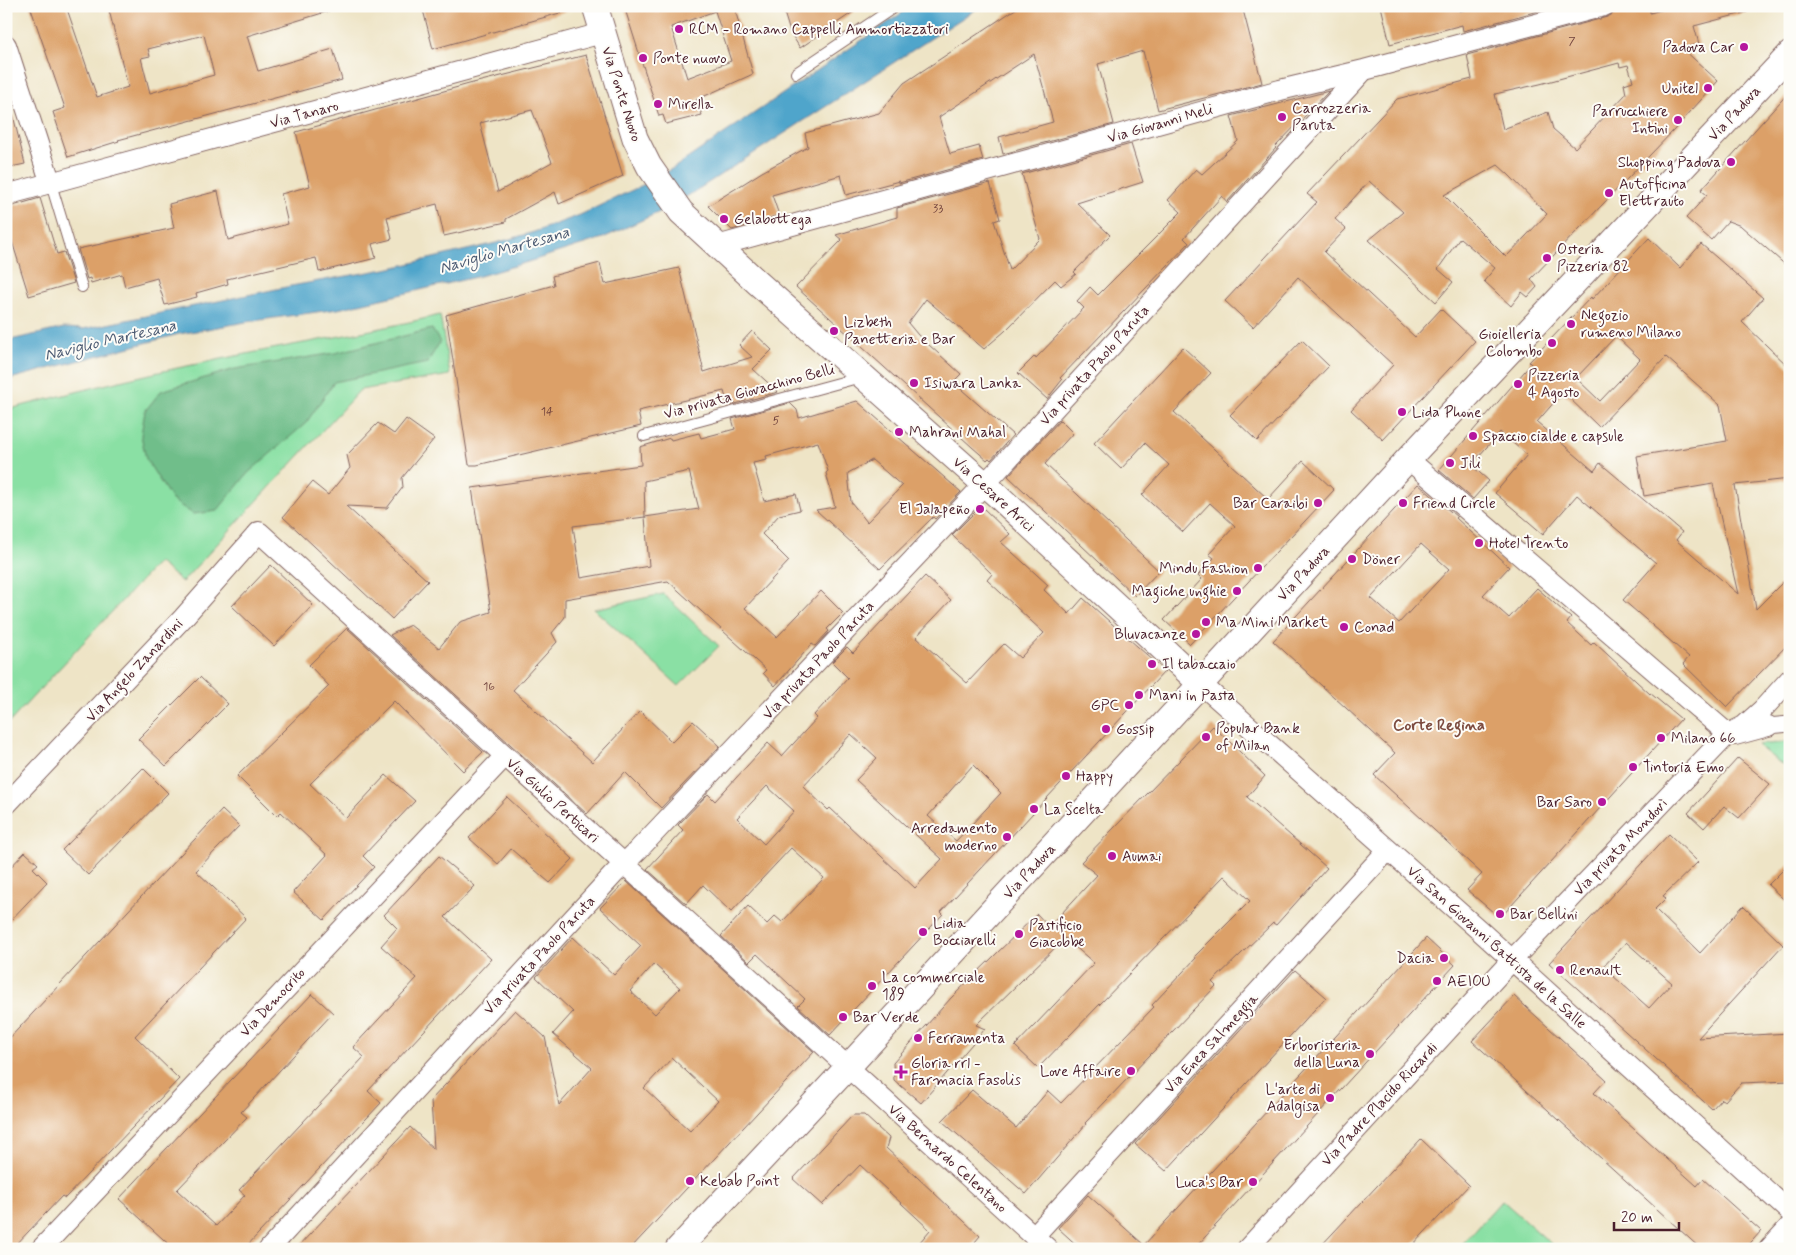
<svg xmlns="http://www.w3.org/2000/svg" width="1796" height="1255" font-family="Mynerve,sans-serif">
<rect width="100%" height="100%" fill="#fdfcf7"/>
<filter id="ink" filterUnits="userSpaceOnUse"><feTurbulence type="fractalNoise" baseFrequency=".02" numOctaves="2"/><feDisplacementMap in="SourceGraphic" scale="10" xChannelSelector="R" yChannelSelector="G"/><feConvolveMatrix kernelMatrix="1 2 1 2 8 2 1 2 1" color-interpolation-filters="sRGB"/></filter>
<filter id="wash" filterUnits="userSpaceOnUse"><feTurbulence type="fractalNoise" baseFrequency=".0096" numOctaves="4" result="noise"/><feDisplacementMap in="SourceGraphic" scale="20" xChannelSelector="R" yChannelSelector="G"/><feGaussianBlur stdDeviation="1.12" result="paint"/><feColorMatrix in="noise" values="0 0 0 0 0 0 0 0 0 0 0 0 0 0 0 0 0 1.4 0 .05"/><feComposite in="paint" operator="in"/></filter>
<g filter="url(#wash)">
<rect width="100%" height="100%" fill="#eee4c6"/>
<path fill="#8ae0a4" stroke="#6a8068" d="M440 315 450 375 360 390 182 582 158 562 6 726V410C71 393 136 376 202 363 281 346 361 334 440 315Z
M663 594 719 646 679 686 594 609Z
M1790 742V771L1757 745Z
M1502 1200 1557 1249H1458Z"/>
<path fill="#6fbe8a" stroke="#5c6e5a" d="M432 329 440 342 427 363 334 382 306 423 248 473 217 511 193 514 172 500 146 459 141 435 145 411 161 391 235 369 335 353Z"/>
<path fill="#4fa5cb" stroke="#4c627b" d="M912 6H981L694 192 664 210 603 238 528 262 480 276 338 309 246 322 179 334 6 380V341L64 328 83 329 291 286 391 268 496 243 534 232 580 215 647 183 675 167Z"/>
<g id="blocks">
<path fill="#dca067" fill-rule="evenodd" d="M30 6H66L97 97 128 87 108 6H329V11L247 36 258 71 333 49 342 80 118 140 119 141 68 157 53 112 65 108ZM204 35 214 75 150 93 141 58 150 56 148 49Z
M422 6H566L567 11 433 49Z
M624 6H734L753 74 696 100 702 115 666 124 663 115 659 116ZM715 11 731 61 687 78 671 27Z
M782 6H862L800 48 790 32Z
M1020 6H1242L1262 83 1158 110 1143 51 1098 64 1114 124 1003 154 999 137 1053 122 1034 54 939 117 950 154 979 146 983 160 899 183V181L846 195 841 175 772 195 779 215 732 230 708 206 762 172 808 147 805 133 879 113 904 83Z
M1381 6H1458L1460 11 1480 6H1557L1463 31 1462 25 1390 44Z
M1616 6H1650V13L1676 6H1747V12L1694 26 1699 44 1682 48 1718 81 1674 130 1531 279 1537 287 1528 297 1522 292 1511 306 1484 281 1495 268 1460 238 1438 269 1453 282 1436 302 1369 240 1403 212 1369 181 1335 219 1346 229 1324 252 1415 337 1441 309 1475 341 1383 440 1351 410 1393 365 1298 277 1253 327 1225 301 1317 202 1307 194 1397 99 1472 79 1467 55 1607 17 1613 14ZM1619 63 1620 67 1628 65 1633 81 1624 84 1626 94 1575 148 1553 129 1548 112 1503 129 1495 94 1540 84ZM1498 165 1509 175 1547 214 1506 257 1444 195Z
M586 55 623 176 559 204 555 192 506 219V222L444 236 437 204 387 217 392 239 372 244 376 258 319 272 316 258 227 279 228 284 196 293 197 297 165 305 157 278 125 287 122 274 91 283 90 278 87 279 78 249 174 228 169 204 218 191 228 240 288 224 281 194 310 186 296 132 469 84ZM532 110 552 162 498 192 480 123Z
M1329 91 1275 147 1276 148 1227 202 1222 196 1184 238 1189 243 1060 378 1062 380 1047 399 1018 373 1035 356 1036 358 1084 308 1077 301 1090 287 1098 295 1181 212 1168 200 1196 169 1202 174 1238 141 1231 116Z
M1790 91V269L1741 226 1728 221 1711 240 1686 218 1707 195 1701 190Z
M13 115 25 164 6 168V116Z
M1131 144 1143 182 1077 203 1110 235 1074 272 1076 274 1061 286 1055 280 1005 331 984 349 926 299 908 323 918 335 961 374 953 382 1013 435 991 460 989 458 987 460 972 447 796 287 842 240 836 235 897 217V208L990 183 1000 219 994 221 1010 270 1040 239 1022 174Z
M40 198 57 254 64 252 74 283 29 296 6 222V208Z
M1649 238 1680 268 1701 244 1763 298 1742 322 1790 368V479L1735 485 1756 609 1790 575V642L1727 707 1683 664 1689 657 1623 600 1656 563 1577 495 1543 534 1495 493 1527 455 1500 432 1471 465 1489 481 1473 499 1439 470 1531 364 1529 362 1591 297 1592 299ZM1616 336 1640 359 1600 401 1576 378ZM1666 357 1720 405 1727 441 1637 456 1644 496 1713 484 1738 594 1676 540 1682 532 1600 463 1594 471 1537 422 1563 392 1599 427Z
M600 263 605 284 679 268 704 372 752 357 739 345 752 331 772 350 753 369 778 392 728 406 724 391 638 411 641 426 477 465H469L446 315 554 285 552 276Z
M1302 340 1329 366 1257 441 1230 415Z
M1183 347 1211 373 1174 412 1268 499 1303 461 1334 490 1190 644 1164 620 1202 579 1198 575 1214 558 1209 554 1235 526 1210 503 1183 532 1142 495 1169 465 1145 443 1121 469 1094 443Z
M857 401 961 492 935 519 933 517 880 569 816 510 835 507 826 473 828 471 818 442 766 456 767 460 753 463 764 501 796 494 800 510 779 515 762 534 789 561 745 608 777 637 821 591 843 613 827 629 829 631 815 646 812 644 775 686 763 673 766 670 668 581 565 599V617L552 633 557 642 513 690 592 762 640 711 672 742 693 721 720 746 661 808 625 772 587 814 390 635 410 625 439 648 460 622 491 612 472 488 641 465 640 447 670 438 671 440 699 433 701 438 735 429 732 419 790 403 797 410 799 418ZM872 460 902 486 867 522 851 502 848 473ZM689 471 699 509 645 517 644 481ZM645 517 649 566 581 578 573 526Z
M406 419 434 439 402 478 403 487 387 508 346 506 428 581 392 619 283 517 312 482 328 495 350 468 347 455 378 423 394 434Z
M1060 420 1073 433 1045 464 1159 571 1135 596 1008 476Z
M1418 484 1457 517 1456 518 1509 567 1483 595 1509 618 1537 588 1571 618 1567 623 1591 645 1594 642 1650 694V693L1681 719 1500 918 1467 890 1482 874 1374 775 1395 753 1273 641ZM1421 544 1449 569 1399 623 1371 598Z
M981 506 1010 534 1001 542 1048 585 1044 590 1069 614 1083 598 1165 671 941 912 943 914 830 1035 798 1006 805 999 757 954 749 962 721 936 748 906 767 924 775 916 782 922 824 878 791 848 731 912 703 885 686 904 647 869 683 830 678 825 708 794 715 801 768 743 782 756 817 718 814 715 848 678 832 662 847 647 853 653 925 576 951 600 916 637 967 683 1004 644 1020 658 1044 633 987 580 992 574 952 535ZM851 734 877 758 856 780 942 859 915 888 830 808 828 810 803 786ZM973 765 1001 793 956 841 928 816ZM767 786 794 811 764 844 737 818Z
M271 565 313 605 274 646 232 606Z
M347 628 483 752 463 771 394 701 310 784 346 818 386 775 415 801 363 856 374 867 324 920 293 892 327 855 281 812 277 816 237 776 329 686 309 665Z
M200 677 228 704 166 766 138 739Z
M1213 726 1265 776 1247 797 1327 868 1276 925 1273 923 1212 982 1216 986 1085 1123 1086 1124 1026 1194 942 1121 972 1090 1016 1128 1048 1091 1061 1103 1154 1007 1152 1005 1196 958 1195 956 1250 901 1224 876 1038 1068 1015 1046 1094 963 1065 938 976 1025 985 1029 921 1103 894 1080 893 1063 951 998 1037 914 1049 927 1097 875 1081 862Z
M1738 758 1770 784 1739 818 1724 806 1704 828 1688 813Z
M143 768 168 793 88 875 62 850Z
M507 797 573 859 550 883 511 849 498 864 469 838Z
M222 810 239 826 196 871 246 918 135 1036 179 1079 65 1198 62 1196 12 1249H6V1042Z
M1669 834 1698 862 1663 896 1666 898 1655 909 1700 953 1743 906 1783 945 1698 1038 1790 1033V1081L1741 1083 1725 1101 1721 1099 1712 1109 1549 963ZM1626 942 1672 983 1649 1008 1603 967Z
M25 852 38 864 33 868 47 882 6 925V872Z
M439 856 475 886 445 917 491 959 368 1091 381 1103 244 1249H174L119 1199 312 994 333 1013 241 1112 247 1117 177 1190 216 1226 245 1195 239 1190 364 1057 353 1047 417 978 381 946 397 928 384 915Z
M1790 863V905L1768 885Z
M626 881 814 1052 630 1249H296L410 1127 434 1149 431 1100 515 1010 545 1037 559 1105 592 1068 553 1034 573 1012 536 977 573 937 614 975 641 946 600 908ZM654 964 680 988 655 1014 630 991ZM672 1058 718 1101 690 1131 644 1088Z
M1426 938 1455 965 1194 1249H1081L1058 1228 1088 1195 1144 1245Z
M1295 970 1326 997 1166 1171 1135 1144Z
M1514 996 1606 1080 1594 1093 1697 1186 1703 1179 1761 1231 1745 1249H1701L1472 1041Z
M853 1115H864L889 1138 886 1148 980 1236 969 1249H914L930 1230 860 1165 822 1205 793 1179Z
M1421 1139 1469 1185 1409 1249H1318Z"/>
</g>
</g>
<g filter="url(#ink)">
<use href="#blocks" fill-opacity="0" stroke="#836461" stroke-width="1"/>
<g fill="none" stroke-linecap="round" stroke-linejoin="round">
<defs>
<path id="service" d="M796 73 896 6
M51 184 82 287
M644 436 861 377"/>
<path id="pedestrian" d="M1768 726 1790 724"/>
<path id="minor" d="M6 45 51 184
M6 195 602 33
M717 246 1280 90 1364 70 1604 6
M1408 459 1728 734 1735 735 1768 726
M1201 684 1479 930 1790 1212
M6 805 183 618 259 532 1048 1249
M1034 1236 1388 850
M41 1249 505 756
M269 1249 613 875 639 849 996 472 1364 70
M1247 1249 1512 960 1728 734 1744 726 1762 710 1790 679
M1769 1249 1790 1226"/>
<path id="tertiary" d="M595 6 635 138 649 166 681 212 758 283 998 496 1201 684
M678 1249 848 1067 1408 459 1790 54"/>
</defs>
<use href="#service" stroke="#836461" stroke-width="12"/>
<use href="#pedestrian" stroke="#836461" stroke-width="17"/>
<use href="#minor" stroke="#836461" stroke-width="22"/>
<use href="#tertiary" stroke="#836461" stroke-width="27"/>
<use href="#service" stroke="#fff" stroke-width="10"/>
<use href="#pedestrian" stroke="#fff" stroke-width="15"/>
<use href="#minor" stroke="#fff" stroke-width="20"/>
<use href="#tertiary" stroke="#fff" stroke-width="25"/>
</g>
</g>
<g fill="#b5179e" stroke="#fdfcf7" stroke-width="2">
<circle cx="679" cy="29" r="5"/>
<circle cx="1744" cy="47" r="5"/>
<circle cx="643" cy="58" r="5"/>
<circle cx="1708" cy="88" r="5"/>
<circle cx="658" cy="104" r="5"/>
<circle cx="1282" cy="117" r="5"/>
<circle cx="1678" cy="120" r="5"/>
<circle cx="1731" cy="162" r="5"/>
<circle cx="1609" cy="193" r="5"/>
<circle cx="724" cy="219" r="5"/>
<circle cx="1547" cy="258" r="5"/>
<circle cx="1571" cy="324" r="5"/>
<circle cx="834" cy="331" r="5"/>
<circle cx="1552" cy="343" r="5"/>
<circle cx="914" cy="383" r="5"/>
<circle cx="1518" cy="384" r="5"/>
<circle cx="1402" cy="412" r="5"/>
<circle cx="899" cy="432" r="5"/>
<circle cx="1473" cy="436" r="5"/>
<circle cx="1450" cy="463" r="5"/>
<circle cx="1318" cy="503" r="5"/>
<circle cx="1403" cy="503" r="5"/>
<circle cx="980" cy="509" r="5"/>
<circle cx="1479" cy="543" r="5"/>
<circle cx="1352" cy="559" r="5"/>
<circle cx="1258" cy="568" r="5"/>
<circle cx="1237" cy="591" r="5"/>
<circle cx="1206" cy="622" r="5"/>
<circle cx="1344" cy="627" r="5"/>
<circle cx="1196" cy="634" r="5"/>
<circle cx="1152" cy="664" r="5"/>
<circle cx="1139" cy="695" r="5"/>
<circle cx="1129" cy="705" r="5"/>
<circle cx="1106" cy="729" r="5"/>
<circle cx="1206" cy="737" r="5"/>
<circle cx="1661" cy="738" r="5"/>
<circle cx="1633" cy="767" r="5"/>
<circle cx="1066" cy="776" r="5"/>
<circle cx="1602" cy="802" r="5"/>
<circle cx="1034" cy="809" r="5"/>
<circle cx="1007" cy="837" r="5"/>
<circle cx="1112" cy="856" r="5"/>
<circle cx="1500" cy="914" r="5"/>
<circle cx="923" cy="932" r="5"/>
<circle cx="1019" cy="934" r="5"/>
<circle cx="1444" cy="958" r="5"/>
<circle cx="1560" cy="970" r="5"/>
<circle cx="1437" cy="981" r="5"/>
<circle cx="872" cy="986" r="5"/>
<circle cx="843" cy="1017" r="5"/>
<circle cx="918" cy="1038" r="5"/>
<circle cx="1370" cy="1054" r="5"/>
<circle cx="1131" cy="1071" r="5"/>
<path d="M898.5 1064.5h5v5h5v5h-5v5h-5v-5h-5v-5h5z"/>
<circle cx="1330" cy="1098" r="5"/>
<circle cx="690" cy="1181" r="5"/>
<circle cx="1253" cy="1182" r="5"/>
</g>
<g text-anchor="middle" stroke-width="4" stroke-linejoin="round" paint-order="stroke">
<g font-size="12" fill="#6e3f3a">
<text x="1572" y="45">7</text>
<text x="938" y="212">33</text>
<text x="547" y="415">14</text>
<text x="776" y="424">5</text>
<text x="489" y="690">16</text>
</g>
<g font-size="15" fill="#4a1f2b" stroke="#fdfcf7" text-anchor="start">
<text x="689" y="34">RCM - Romano Cappelli Ammortizzatori</text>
<text x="1734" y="52" text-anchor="end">Padova Car</text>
<text x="653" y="63">Ponte nuovo</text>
<text x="1698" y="93" text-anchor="end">Unitel</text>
<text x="668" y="109">Mirella</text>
<text x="1292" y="113">Carrozzeria<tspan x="1292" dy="17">Paruta</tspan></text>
<text x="1668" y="116" text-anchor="end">Parrucchiere<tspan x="1668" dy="17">Intini</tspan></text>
<text x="1721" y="167" text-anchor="end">Shopping Padova</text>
<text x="1619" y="189">Autofficina<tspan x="1619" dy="17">Elettrauto</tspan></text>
<text x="734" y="224">Gelabottega</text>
<text x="1557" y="254">Osteria<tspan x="1557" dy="17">Pizzeria 82</tspan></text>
<text x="1581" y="320">Negozio<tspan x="1581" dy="17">rumeno Milano</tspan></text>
<text x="844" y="327">Lizbeth<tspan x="844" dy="17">Panetteria e Bar</tspan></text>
<text x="1542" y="339" text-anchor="end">Gioielleria<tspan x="1542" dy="17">Colombo</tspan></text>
<text x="1528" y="380">Pizzeria<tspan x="1528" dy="17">4 Agosto</tspan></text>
<text x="924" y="388">Isiwara Lanka</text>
<text x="1412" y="417">Lida Phone</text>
<text x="909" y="437">Mahrani Mahal</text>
<text x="1483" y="441">Spaccio cialde e capsule</text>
<text x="1460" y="468">Jili</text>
<text x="1308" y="508" text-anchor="end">Bar Caraibi</text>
<text x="1413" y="508">Friend Circle</text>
<text x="970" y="514" text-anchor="end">El Jalapeño</text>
<text x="1489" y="548">Hotel Trento</text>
<text x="1362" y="564">Döner</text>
<text x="1248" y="573" text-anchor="end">Mindu Fashion</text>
<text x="1227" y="596" text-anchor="end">Magiche unghie</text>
<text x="1216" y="627">Ma Mini Market</text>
<text x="1354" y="632">Conad</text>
<text x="1186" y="639" text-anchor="end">Bluvacanze</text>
<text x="1162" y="669">Il tabaccaio</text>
<text x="1149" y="700">Mani in Pasta</text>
<text x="1119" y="710" text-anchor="end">GPC</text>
<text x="1216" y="733">Popular Bank<tspan x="1216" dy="17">of Milan</tspan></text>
<text x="1116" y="734">Gossip</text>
<text x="1671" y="743">Milano 66</text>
<text x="1643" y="772">Tintoria Emo</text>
<text x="1076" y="781">Happy</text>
<text x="1592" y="807" text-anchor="end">Bar Saro</text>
<text x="1044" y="814">La Scelta</text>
<text x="997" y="833" text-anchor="end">Arredamento<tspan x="997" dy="17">moderno</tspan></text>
<text x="1122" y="861">Aumai</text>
<text x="1510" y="919">Bar Bellini</text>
<text x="933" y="928">Lidia<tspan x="933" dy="17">Bocciarelli</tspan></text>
<text x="1029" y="930">Pastificio<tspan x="1029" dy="17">Giacobbe</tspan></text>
<text x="1434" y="963" text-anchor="end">Dacia</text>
<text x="1570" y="975">Renault</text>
<text x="882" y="982">La commerciale<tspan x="882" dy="17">189</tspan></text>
<text x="1447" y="986">AEIOU</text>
<text x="853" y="1022">Bar Verde</text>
<text x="928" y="1043">Ferramenta</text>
<text x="1360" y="1050" text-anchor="end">Erboristeria<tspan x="1360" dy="17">della Luna</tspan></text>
<text x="911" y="1068">Gloria rrl -<tspan x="911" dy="17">Farmacia Fasolis</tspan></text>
<text x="1121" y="1076" text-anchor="end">Love Affaire</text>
<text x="1320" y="1094" text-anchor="end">L'arte di<tspan x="1320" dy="17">Adalgisa</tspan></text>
<text x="700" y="1186">Kebab Point</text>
<text x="1243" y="1187" text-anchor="end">Luca's Bar</text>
</g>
<g font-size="15" fill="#4a1f2b" stroke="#fdfcf7">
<text transform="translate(622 94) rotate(72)" y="5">Via Ponte Nuovo</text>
<text transform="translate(1734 113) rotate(-47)" y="5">Via Padova</text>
<text transform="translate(304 114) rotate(-15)" y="5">Via Tanaro</text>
<text transform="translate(1160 123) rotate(-16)" y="5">Via Giovanni Meli</text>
<text transform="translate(1094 365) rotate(-48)" y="5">Via privata Paolo Paruta</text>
<text transform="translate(749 391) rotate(-15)" y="5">Via privata Giovacchino Belli</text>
<text transform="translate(994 494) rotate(42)" y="5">Via Cesare Arici</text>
<text transform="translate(1303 573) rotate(-47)" y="5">Via Padova</text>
<text transform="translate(818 660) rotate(-47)" y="5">Via privata Paolo Paruta</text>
<text transform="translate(134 670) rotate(-47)" y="5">Via Angelo Zanardini</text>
<text transform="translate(553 800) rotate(42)" y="5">Via Giulio Perticari</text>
<text transform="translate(1620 847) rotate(-46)" y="5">Via privata Mondovì</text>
<text transform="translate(1029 871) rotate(-47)" y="5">Via Padova</text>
<text transform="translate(1497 947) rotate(42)" y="5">Via San Giovanni Battista de la Salle</text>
<text transform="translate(539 955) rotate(-47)" y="5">Via privata Paolo Paruta</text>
<text transform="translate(272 1002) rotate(-47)" y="5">Via Democrito</text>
<text transform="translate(1211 1043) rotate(-47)" y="5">Via Enea Salmeggia</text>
<text transform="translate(1379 1104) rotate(-47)" y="5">Via Padre Placido Riccardi</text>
<text transform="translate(948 1158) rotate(42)" y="5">Via Bernardo Celentano</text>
</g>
<g font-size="16" font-style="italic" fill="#4c5b73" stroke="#fdfcf7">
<text transform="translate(504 249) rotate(-16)" y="6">Naviglio Martesana</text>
<text transform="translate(110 339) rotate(-13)" y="6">Naviglio Martesana</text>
</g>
<g font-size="16" font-weight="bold" fill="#7d4c40" stroke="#fdfcf7">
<text x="1439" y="730">Corte Regina</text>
</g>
</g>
<rect width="1796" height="1255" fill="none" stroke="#fdfcf7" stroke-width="25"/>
<path d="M1614 1222v8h65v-8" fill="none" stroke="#4a1f2b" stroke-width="2.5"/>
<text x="1621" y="1222" font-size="15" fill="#4a1f2b" stroke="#fdfcf7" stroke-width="4" paint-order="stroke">20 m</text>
</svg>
